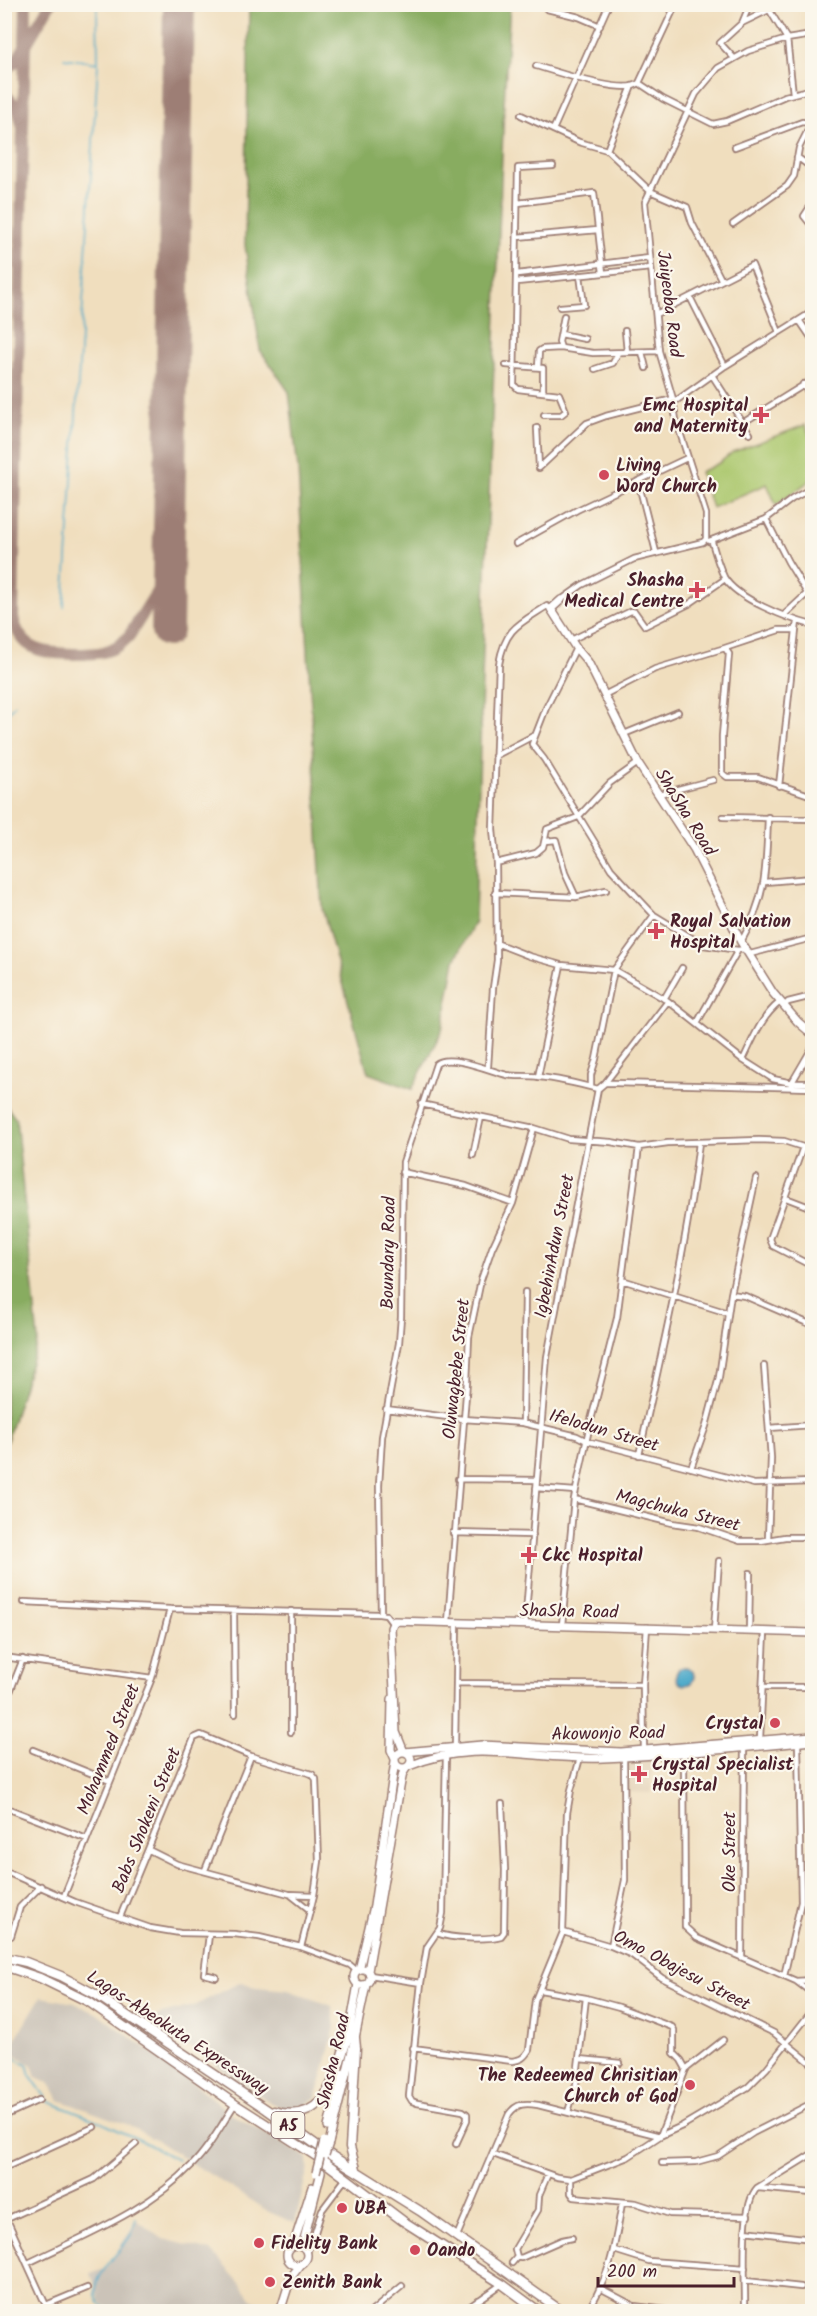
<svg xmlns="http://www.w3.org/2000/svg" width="817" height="2316" font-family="Kalam,sans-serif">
<rect width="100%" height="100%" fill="#fbf7ec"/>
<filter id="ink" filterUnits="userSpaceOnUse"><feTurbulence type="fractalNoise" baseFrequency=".0167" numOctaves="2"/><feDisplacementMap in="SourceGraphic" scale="12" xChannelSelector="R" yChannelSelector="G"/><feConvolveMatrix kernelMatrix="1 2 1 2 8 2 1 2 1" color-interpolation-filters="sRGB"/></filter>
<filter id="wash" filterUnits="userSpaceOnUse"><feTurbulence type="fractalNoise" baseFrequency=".008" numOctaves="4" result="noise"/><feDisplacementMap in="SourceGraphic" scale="24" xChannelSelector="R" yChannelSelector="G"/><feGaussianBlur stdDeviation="1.35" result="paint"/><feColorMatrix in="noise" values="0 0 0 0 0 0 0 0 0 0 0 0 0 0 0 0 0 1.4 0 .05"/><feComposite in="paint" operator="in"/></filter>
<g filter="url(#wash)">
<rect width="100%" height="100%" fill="#f0debe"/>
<path fill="#e1cdb1" d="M652 1756 651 1793 627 1792V1757Z"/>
<path fill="#cbc3b8" d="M241 1982 256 1987 288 1990 332 2006 335 2027 317 2096 306 2105 288 2110 271 2103 152 2021 158 2015 194 2006Z
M41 1997 74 2003 100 2015 187 2078 231 2114 308 2158V2167L295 2223 269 2212 159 2142 126 2124 59 2100 50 2083 36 2077 32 2065 8 2051Z
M137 2220 163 2239 211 2251 240 2283 252 2300 274 2309 273 2311H113L100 2302 91 2274 107 2268Z"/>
<path fill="#abc76d" stroke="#7a734c" stroke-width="1.5" d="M805 425 812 440V479L776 505 767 484 712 508 700 472 719 463 733 452Z"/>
<path fill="#88ac60" stroke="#696646" stroke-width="1.5" d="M249 5H510L504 103 482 679 475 921 455 960 442 1030 412 1089 368 1073 322 908 298 469 289 392 260 350 245 245Z
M5 1104 16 1119 38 1340 5 1447Z"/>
<path fill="#4aa8c9" stroke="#4a647a" stroke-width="1.5" d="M676 1676a9 9 0 1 1 18 0a9 9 0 1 1-18 0Z"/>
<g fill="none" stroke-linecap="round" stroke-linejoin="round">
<path stroke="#4aa8c9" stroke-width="1.5" d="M64 58 98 63
M64 607 98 63 97 4
M4 717 15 704
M4 2054 27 2064 30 2075 49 2102 98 2121 144 2142 177 2160
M112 2312C109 2309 102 2307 100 2304 83 2283 120 2253 130 2236 133 2231 134 2224 136 2218"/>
<path stroke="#9d7e74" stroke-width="12" d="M4 71 17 60 50 4
M4 93 18 109 23 128 26 4
M23 128 13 617C20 652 45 653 74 654 97 654 113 654 129 636L161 585 166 570"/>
<path stroke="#9d7e74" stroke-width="32" d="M167 631 179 4"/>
</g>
</g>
<g filter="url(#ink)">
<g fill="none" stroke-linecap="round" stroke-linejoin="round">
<defs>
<path id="street" d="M547 9 579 17 600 26
M770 11 787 39 793 94
M742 23 750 4
M733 57 720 43 742 23 781 4
M536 66C555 71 624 96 639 83L663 99 713 124 727 121 785 96 812 89
M639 83 676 4
M521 115 579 142 607 150 650 191 687 207 692 223 721 279
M553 130 609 4
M735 147 802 122 812 123
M607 150 632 86
M797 157 812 168
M518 203 594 193 603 273
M812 204 804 216 812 226
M733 224 787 186 794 176 799 148 812 122
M517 237 598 230
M517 274 649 258
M517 282 651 268
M690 297 725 366
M560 307 584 305 580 275
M656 314 752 265 779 332
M564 316 559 342 561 348 593 353 659 351
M799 320 812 339
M625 331 627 352
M561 334 585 339
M642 352 646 368
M506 365 543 368V392
M538 367 539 351 542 349 561 348
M595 369 613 363 618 353
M712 375 750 434
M803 384 812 398
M673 403 725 366 812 312
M544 415H561L566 411 559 394 518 389 514 385 518 168 553 166
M744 422 812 380
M537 428 539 468 587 423 606 416 673 399
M638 481 656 552
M766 519 788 562 807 593
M706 539V514L676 420 673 399 659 351 645 202 696 94 718 68 748 51 787 39 812 35
M709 541 766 519 792 499 812 488
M712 542C715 553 719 566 724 577 736 599 789 619 812 625
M516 544 577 510 687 458
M561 600 582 585 634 559 703 542 706 539
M784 615 812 589
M571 640 631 611 635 612 645 626 689 604 725 579
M576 648 546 708 532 744 544 759 611 869 654 915 703 945 738 950 745 949
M725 648 779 630H796
M604 695 655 669 725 648 729 654 722 736V773L727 777H758L812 796
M624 734 678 712
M495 756 533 736
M779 786 797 621
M659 794 713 780
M723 817 812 819
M546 841 556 840 565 873 576 897
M496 863 536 853 543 847 547 829 578 817 610 783 638 763
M765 882 812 878
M495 893 576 897 606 890
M741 942C767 896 766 868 768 817
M496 943 529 956 561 965 614 970 668 1001 743 1060 773 1079 792 1083H812
M750 954 812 938
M664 999 682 968
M784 1006 788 1002 812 996
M697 1023 738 950
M743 1060C753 1039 761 1017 780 1002
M488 1067 493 988 497 960 496 863 493 829 499 664C505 628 519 624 547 606L551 609
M538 1077 561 965
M605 1083 668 1001
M791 1084 812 1048
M591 1087V1075L596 1059 614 970 654 915
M421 1104 534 1128 569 1139 611 1142 639 1147 668 1143 759 1140 784 1141 812 1150
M803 1147 770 1239 773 1246 812 1266
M473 1155 481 1117
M402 1172 466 1186 513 1203
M786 1198 812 1208
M622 1280 728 1313
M731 1294 745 1296 812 1325
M764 1366 771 1458 768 1539
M812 1382V1400
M386 1409 463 1419 523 1423 577 1436 587 1441 754 1484 812 1482
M523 1423 525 1292
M769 1428 812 1425
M639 1455C662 1351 687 1247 699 1142
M691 1468 706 1426 719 1377 731 1294 756 1178
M458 1479 536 1480
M536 1488 575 1491
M574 1499 672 1523 699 1527 740 1541H761L785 1537H812
M453 1533 533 1535
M24 1602 170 1609 379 1614 386 1615 392 1623
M234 1611 235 1714
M291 1611V1732
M381 1614 379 1485 382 1437 399 1343 401 1317 403 1162 436 1064C448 1053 491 1071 507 1075 517 1077 528 1075 539 1077 558 1079 579 1084 598 1089
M448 1622 467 1382 469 1337 481 1280 492 1248 513 1203 534 1128
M525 1625 547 1357 598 1089 605 1083H614L812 1088
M562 1625 574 1499 590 1424 617 1318 639 1147
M714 1630 719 1561
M749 1631 750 1573
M4 1657 152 1678
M456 1683 643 1685
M762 1687H812
M4 1707 23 1659
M760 1739 765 1632
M455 1746 457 1623
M33 1750 110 1781
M644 1750 643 1685 647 1627
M684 1753 685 1927 697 1938 796 1981 812 1993
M446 1754 443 1913 440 1928 427 1947 421 1983 409 2096 412 2101 417 2103 463 2111 467 2114V2120L456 2144
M4 1807 87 1839
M149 1850 177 1864 289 1894 314 1895
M205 1870 251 1756
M4 1871 75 1902 150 1928 180 1933 234 1934 259 1937 301 1947 350 1965 357 1971
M291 1895 310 1910
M64 1896 152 1678 170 1609
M120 1917 194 1738 201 1735 251 1756 312 1774 316 1779 319 1861 314 1895 301 1947
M563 1932 611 1946 632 1955 662 1978 774 2033 812 2064
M437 1933C451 1939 487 1940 501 1936L504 1932 505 1870 502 1804
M209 1935 204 1974 216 1977
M11 1936 20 1907 41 1886
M611 1946 625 1880 624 1756
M742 1957 744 1747
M370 1975 421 1983
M784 1976 801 1902 798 1743
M796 1981 812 1980
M413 2048 512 2061C521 2060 524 2058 529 2050L535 2000 563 1932 567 1813 571 1790 580 1758
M580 2059 620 2063
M686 2069 723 2040
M568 2112 576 2085 586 1998
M4 2116 39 2100
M493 2154 557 2177 571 2179 628 2157 660 2136 686 2069 681 2060 674 2053V2030L672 2027 619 2007 586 1998 540 1990
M662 2163 696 2162 718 2156 753 2133 806 2106H812
M4 2168 94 2127
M571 2179V2193L574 2197 636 2203 670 2214 748 2216
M758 2188 812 2193
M4 2213 49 2312
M7 2219 94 2179 136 2144
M745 2231 812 2239
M457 2236 509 2114C517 2103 525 2103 538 2105L660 2136 682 2126 748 2087 766 2069 812 2011
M614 2250 649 2261 745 2268
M306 2253 311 2245 322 2210 346 2178
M517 2257 515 2249 538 2210 539 2195 548 2174
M28 2263C85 2235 148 2211 193 2164 210 2147 222 2124 235 2104
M512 2263 517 2257 521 2258 562 2240 572 2238
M746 2281 801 2287
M602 2289 634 2306 682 2312
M478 2300 484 2312
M46 2305 87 2288
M371 2312 402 2286
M462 2312 502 2284
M587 2312C611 2274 615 2245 622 2203
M745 2312C746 2285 739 2207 757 2188L812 2154"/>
<path id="secondary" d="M561 600 551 609 576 648 588 662 638 763 694 849 741 942 773 993 798 1022 812 1034
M392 1699 391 1750 395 1759
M404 1752 396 1732 391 1628 394 1621 812 1633
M404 1752 482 1745 621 1752 812 1736
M395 1760a8 8 0 1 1 16 0a8 8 0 1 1-16 0Z
M409 1766C474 1738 536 1761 603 1758 673 1755 743 1748 812 1741
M354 1977a8 8 0 1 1 16 0a8 8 0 1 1-16 0Z
M359 1970 374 1906 395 1761
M368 1971 401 1782 403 1773 407 1767
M348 2039 358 1984
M328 2127 341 2073
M329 2143 355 2038 366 1985
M287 2255a10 10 0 1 1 20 0a10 10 0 1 1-20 0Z
M293 2246 312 2187
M304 2248V2239L321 2172
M280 2312 291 2277 302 2263"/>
<path id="highway" d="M4 1957 26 1962 61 1976 95 1994 266 2109 332 2156 420 2211 563 2312
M4 1966 40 1978 89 2002 235 2104 322 2160 403 2221 502 2284 540 2312
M355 2038 356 2048 350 2147 356 2169
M274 2111C328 2127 335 2072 349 2034"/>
</defs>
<use href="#street" stroke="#9d7e74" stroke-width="8"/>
<use href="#secondary" stroke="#9d7e74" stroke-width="10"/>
<use href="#highway" stroke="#9d7e74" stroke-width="11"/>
<use href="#street" stroke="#fff" stroke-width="4.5"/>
<use href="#secondary" stroke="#fff" stroke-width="7"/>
<use href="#highway" stroke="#fff" stroke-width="8"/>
<defs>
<path id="secondary-bridge" d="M325 2155 329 2143
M316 2173 324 2141"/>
</defs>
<use href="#secondary-bridge" stroke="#9d7e74" stroke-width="10" stroke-linecap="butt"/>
<use href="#secondary-bridge" stroke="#fff" stroke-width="7"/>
</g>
</g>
<g fill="#d1495b" stroke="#fbf7ec" stroke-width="2">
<path d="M758 406h6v6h6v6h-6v6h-6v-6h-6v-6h6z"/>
<circle cx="604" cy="475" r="6"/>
<path d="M694 581h6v6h6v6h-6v6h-6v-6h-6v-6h6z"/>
<path d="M653 922h6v6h6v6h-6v6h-6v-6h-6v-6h6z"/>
<path d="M526 1546h6v6h6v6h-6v6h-6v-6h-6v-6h6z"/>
<circle cx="775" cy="1723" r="6"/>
<path d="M636 1765h6v6h6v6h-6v6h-6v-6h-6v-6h6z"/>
<circle cx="690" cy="2085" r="6"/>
<circle cx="342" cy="2208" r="6"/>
<circle cx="259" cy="2243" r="6"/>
<circle cx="415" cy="2250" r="6"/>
<circle cx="270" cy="2282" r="6"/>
</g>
<g text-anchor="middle" stroke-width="4.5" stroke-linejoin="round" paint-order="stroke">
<rect fill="#fbf7ec" stroke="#7f6065" stroke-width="1.5" x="271.5" y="2112" width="33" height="26" rx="4.5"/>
<g font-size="16" font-weight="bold" fill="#4a1f2b">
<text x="288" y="2131">A5</text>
</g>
<g font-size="18" fill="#4a1f2b" stroke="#fbf7ec">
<text transform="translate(670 304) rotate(83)" y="6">Jaiyeoba Road</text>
<text transform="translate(686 812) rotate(58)" y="6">ShaSha Road</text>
<text transform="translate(554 1246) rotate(-79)" y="6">IgbehinAdun Street</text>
<text transform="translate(388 1253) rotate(-89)" y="6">Boundary Road</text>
<text transform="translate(456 1369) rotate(-84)" y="6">Oluwagbebe Street</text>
<text transform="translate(604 1430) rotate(16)" y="6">Ifelodun Street</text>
<text transform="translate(678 1510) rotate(14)" y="6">Magchuka Street</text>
<text transform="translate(569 1611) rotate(1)" y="6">ShaSha Road</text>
<text transform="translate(608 1733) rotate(-1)" y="6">Akowonjo Road</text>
<text transform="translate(108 1749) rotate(-68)" y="6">Mohammed Street</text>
<text transform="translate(146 1820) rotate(-68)" y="6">Babs Shokeni Street</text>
<text transform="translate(729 1852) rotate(-90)" y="6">Oke Street</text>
<text transform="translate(682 1970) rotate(28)" y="6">Omo Obajesu Street</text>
<text transform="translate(178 2032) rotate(33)" y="6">Lagos-Abeokuta Expressway</text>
<text transform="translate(333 2061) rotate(-77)" y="6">Shasha Road</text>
</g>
<g font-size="18" font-weight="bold" fill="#4a1f2b" stroke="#fbf7ec" text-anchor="start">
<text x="748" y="411" text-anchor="end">Emc Hospital<tspan x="748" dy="21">and Maternity</tspan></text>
<text x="616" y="471">Living<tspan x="616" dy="21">Word Church</tspan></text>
<text x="684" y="586" text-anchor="end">Shasha<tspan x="684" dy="21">Medical Centre</tspan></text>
<text x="670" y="927">Royal Salvation<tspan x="670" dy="21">Hospital</tspan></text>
<text x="542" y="1561">Ckc Hospital</text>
<text x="763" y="1729" text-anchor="end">Crystal</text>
<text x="652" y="1770">Crystal Specialist<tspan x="652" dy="21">Hospital</tspan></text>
<text x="678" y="2081" text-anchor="end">The Redeemed Chrisitian<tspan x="678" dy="21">Church of God</tspan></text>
<text x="354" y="2214">UBA</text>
<text x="271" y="2249">Fidelity Bank</text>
<text x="427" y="2256">Oando</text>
<text x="282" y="2288">Zenith Bank</text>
</g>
</g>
<rect width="817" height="2316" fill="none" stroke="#fbf7ec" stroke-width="24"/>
<path d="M598 2277v9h136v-9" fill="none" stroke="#4a1f2b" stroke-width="3"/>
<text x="607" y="2277" font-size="18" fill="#4a1f2b" stroke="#fbf7ec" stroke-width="4.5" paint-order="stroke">200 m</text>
</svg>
